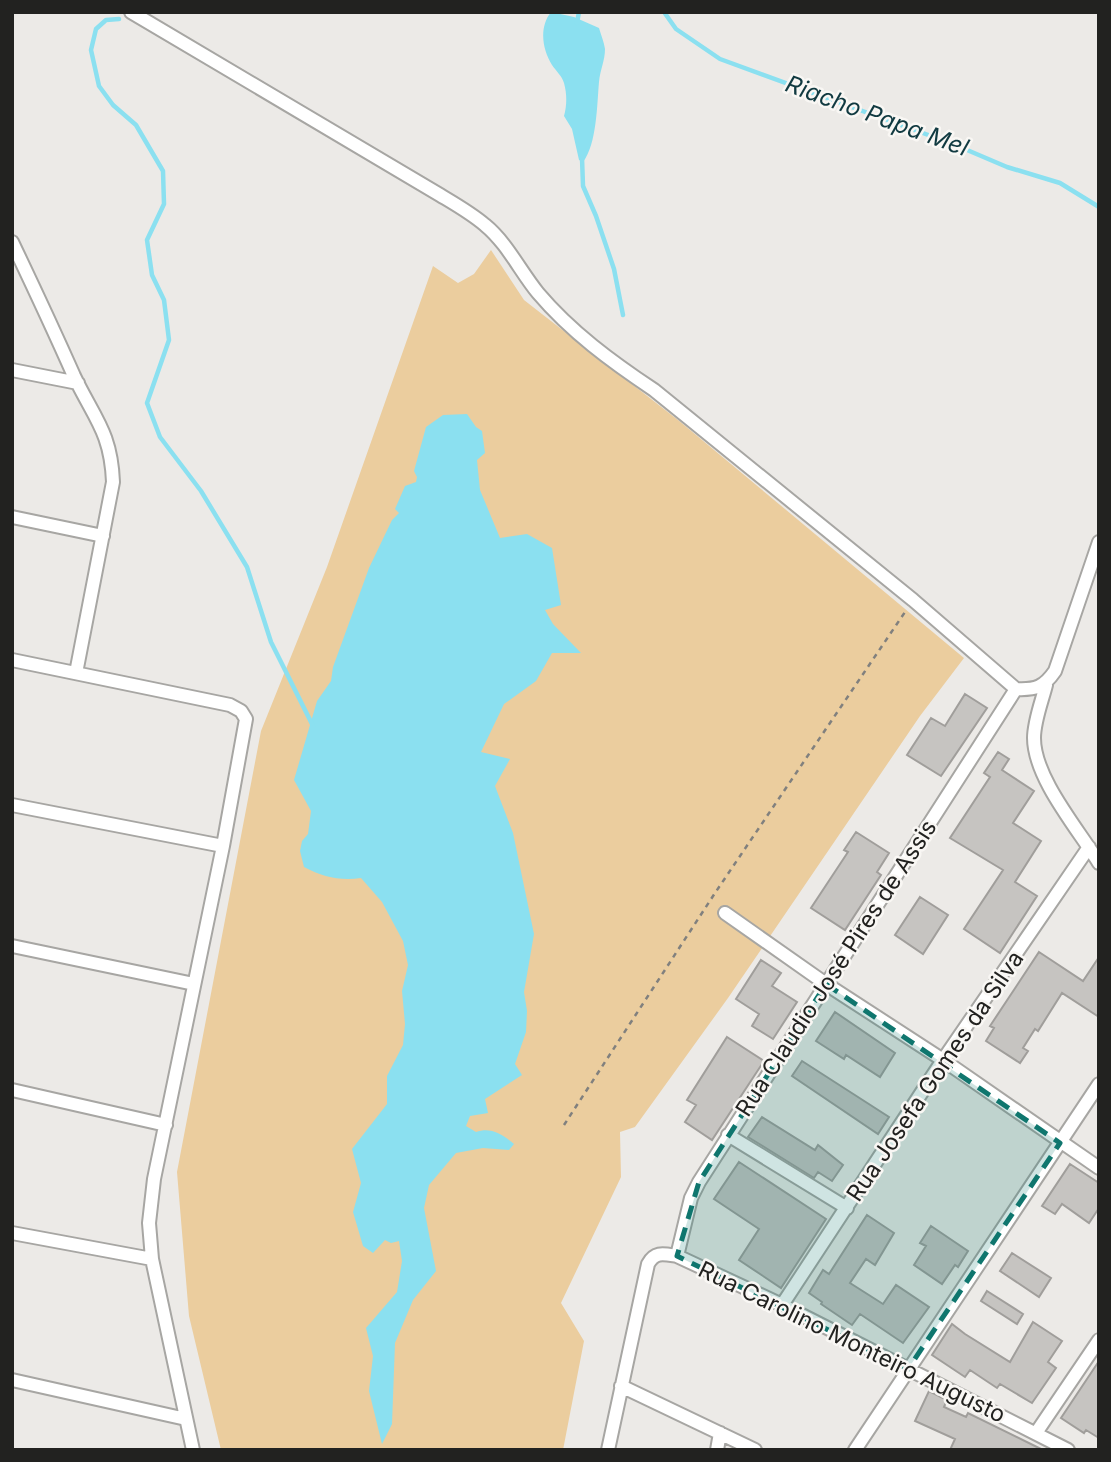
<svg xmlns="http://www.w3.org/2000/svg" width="1111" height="1462" font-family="Inter,sans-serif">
<rect width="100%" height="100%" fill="#eceae7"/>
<path fill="#ebcd9e" d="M491 250 524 300 678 420 964 658 920 716 728 998 635 1127 620 1132 621 1177 561 1303 584 1341 563 1450H221L189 1316 177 1172 261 731 327 567 433 266 458 283 474 274Z"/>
<path fill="#8be0f0" d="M551 12 574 17 599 28C601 35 604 42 605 49 605 61 600 70 599 82 597 104 597 144 583 162L579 160 572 129 564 116C567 105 567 94 564 83 562 76 556 71 552 65 542 49 539 27 551 12Z
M467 414 476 427 482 431 485 453 477 460 480 490 500 538 527 534 552 548 561 605 545 610 553 624 581 653H552L536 681 504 704 481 752 510 759 495 786 513 833 534 934 524 992 527 1011 526 1032 515 1064 522 1075 485 1099 488 1113 470 1116 466 1126 476 1132C491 1127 502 1134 514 1144L509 1150 483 1148 456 1153 429 1185 424 1208 436 1271 413 1300 395 1343 392 1424 382 1444 369 1391 373 1356 366 1328 397 1292 402 1261 399 1241 391 1243 385 1240 373 1253 363 1246 353 1212 361 1183 352 1149 387 1104V1076L403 1045 405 1024 402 991 408 965 403 941 382 902 361 878C340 881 323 877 304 867L300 851 302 841 308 834 311 811 294 780 317 701 331 681 333 667 369 568 392 520 399 513 395 509 405 486 416 482 417 477 414 471 426 427 443 415Z"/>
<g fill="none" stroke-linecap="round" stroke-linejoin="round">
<path stroke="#8be0f0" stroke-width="4.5" d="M664 12 676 29 720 59 953 144 1007 167 1060 183 1099 207
M119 19 106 20 96 29 91 50 99 86 113 105 136 125 163 171 164 204 147 240 152 275 164 300 169 340 147 403 160 437 201 491 247 567 271 642 313 726
M577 23 579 12
M582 158 583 186 596 216 614 269 623 315"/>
</g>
<path fill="#c6c4c1" stroke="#a09e9b" stroke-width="2" d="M965 694 987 708 941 776 907 755 931 718 945 726Z
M998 752 1009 759 1002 770 1034 791 1013 823 1041 841 1015 882 1037 896 1000 953 964 929 1003 870 950 838 990 777 984 773Z
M856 832 889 853 877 872 881 875 845 930 811 908 848 852 844 850Z
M920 897 948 915 923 954 895 935Z
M1039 952 1083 981 1099 957V1017L1062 993 1038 1031 1035 1029 1023 1048 1028 1051 1020 1063 986 1041 994 1028 990 1026Z
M761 960 781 973 772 986 797 1002 773 1039 752 1026 759 1014 736 999Z
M835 1012 895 1053 880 1077 846 1055 844 1059 816 1041Z
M727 1037 764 1061 712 1140 685 1122 696 1105 687 1100Z
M802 1061 889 1117 878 1134 792 1076Z
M762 1117 815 1150 818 1145 843 1165 832 1181 818 1172 814 1178 748 1137Z
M739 1162 826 1219 781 1288 739 1260 759 1229 714 1199Z
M1070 1164 1099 1183V1208L1089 1223 1062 1204 1055 1214 1042 1206Z
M867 1215 894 1233 875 1265 866 1259 850 1283 883 1304 896 1285 929 1307 903 1343 860 1314 852 1325 821 1304 822 1302 809 1293 823 1270 829 1274Z
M931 1226 968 1251 958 1267 955 1265 942 1284 914 1265 926 1246 920 1243Z
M1012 1253 1051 1278 1039 1297 1000 1271Z
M987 1291 1023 1314 1017 1324 981 1301Z
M1033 1322 1062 1341 1048 1362 1056 1368 1032 1403 1000 1384 997 1388 970 1370 965 1377 932 1355 952 1324 965 1334 1010 1362Z
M1099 1361V1438L1086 1430 1084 1433 1061 1418Z
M929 1391 947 1400 944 1407 966 1417 968 1413 1043 1450H950L955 1439 915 1421Z"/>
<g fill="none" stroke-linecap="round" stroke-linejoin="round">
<defs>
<path id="street" d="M131 12 440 195C455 204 471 213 485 225 507 243 520 271 538 293 571 332 612 362 654 390L913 600 1016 689C1036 690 1044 687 1055 671L1099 542
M12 242C33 286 54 331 74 376 94 418 111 432 113 482L76 673
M12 370 78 383
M12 517 103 536
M12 660 230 705 241 711 246 719 223 846 154 1179 149 1223 152 1259 193 1450
M1046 685C1042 701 1034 721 1034 738 1034 778 1078 829 1099 863
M12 805 223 846
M725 913 826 984 943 1060 1099 1168
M12 946 194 984
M12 1090 166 1125
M728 1135 847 1208
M12 1233 152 1259
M677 1256 691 1198 699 1182 1016 689
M782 1305 943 1060 1089 847
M12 1380 186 1419
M621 1386 755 1450
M1036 1433 1099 1340
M608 1450 648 1264C655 1251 664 1254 677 1256L782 1305 1068 1450
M717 1450 720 1433
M855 1450 1099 1084"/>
</defs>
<use href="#street" stroke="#a7a6a3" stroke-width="16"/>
<path stroke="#81807e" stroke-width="2.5" stroke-dasharray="5 5" stroke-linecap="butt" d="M564 1125 715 893 905 612"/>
<use href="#street" stroke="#fff" stroke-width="12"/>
</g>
<path fill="#0f766e" fill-opacity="0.2" stroke="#0f766e" stroke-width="5" stroke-dasharray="14 9" stroke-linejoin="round" d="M826 984 1060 1143 908 1369 677 1256 699 1182Z"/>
<g text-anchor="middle" stroke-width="5" stroke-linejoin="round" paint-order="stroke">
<g font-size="23" fill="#222220" stroke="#f9f7f4">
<text transform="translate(836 968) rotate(-57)" y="8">Rua Claudio José Pires de Assis</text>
<text transform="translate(935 1076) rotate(-56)" y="8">Rua Josefa Gomes da Silva</text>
<text transform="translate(852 1342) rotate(26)" y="8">Rua Carolino Monteiro Augusto</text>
</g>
<g font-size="24" font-style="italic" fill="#113a41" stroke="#f9f7f4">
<text transform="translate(877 116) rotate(20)" y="8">Riacho Papa Mel</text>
</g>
</g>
<rect width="1111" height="1462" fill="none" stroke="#222220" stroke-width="28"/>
</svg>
